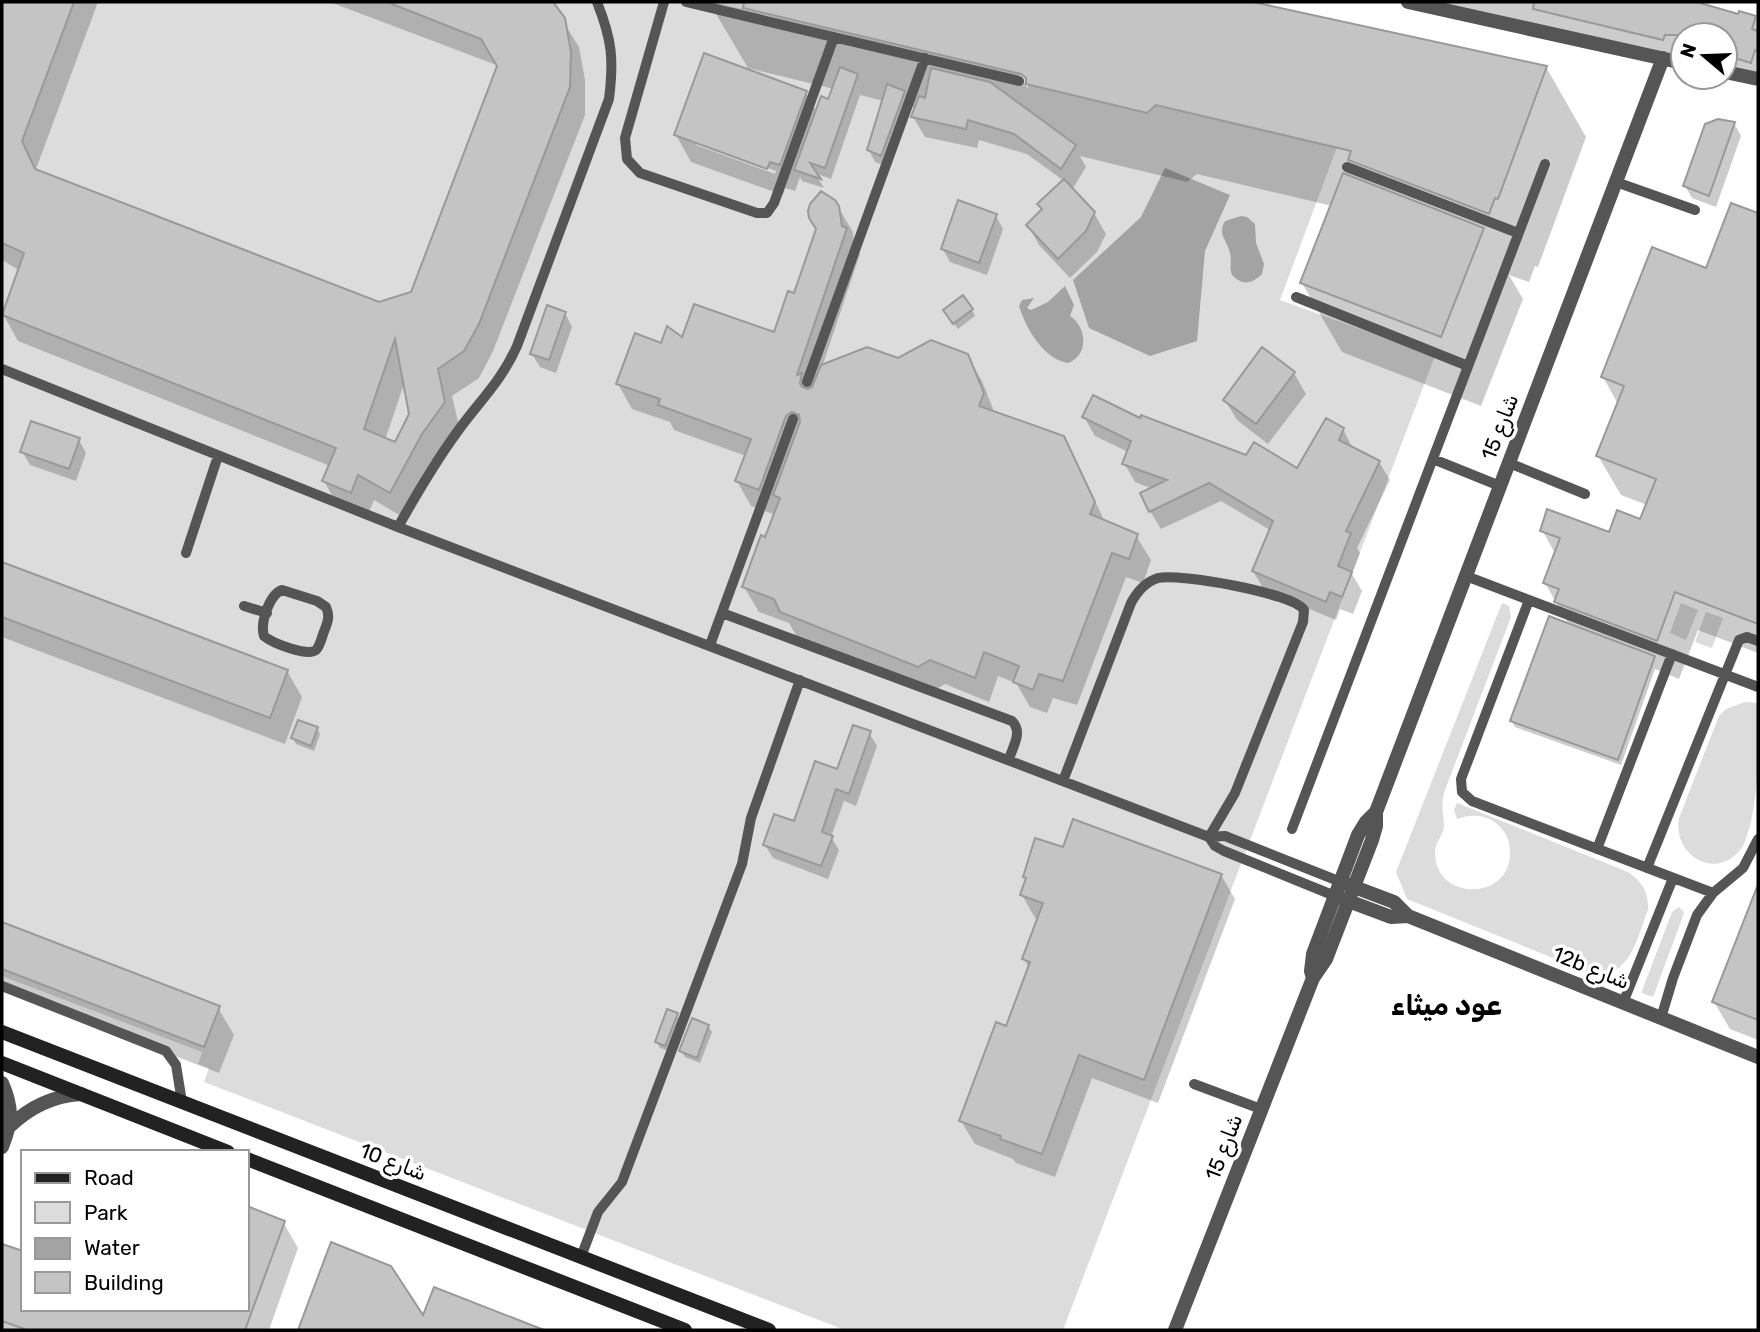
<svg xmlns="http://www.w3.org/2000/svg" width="1760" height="1332" font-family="Rubik,Cairo,sans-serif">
<rect width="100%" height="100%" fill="#fff"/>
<path fill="#dcdcdc" d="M2 2H712L1038 77 1147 113 1156 105 1337 147 1280 300 1435 356 1063 1330H845L204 1082 209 1068 198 1064 202 1052 2 976Z
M1502 603 1509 606 1511 617 1445 790C1440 808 1444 812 1444 827 1443 835 1435 843 1435 852 1434 901 1510 902 1510 853 1510 842 1506 831 1497 824 1485 814 1471 814 1457 819L1454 810 1457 803 1628 872C1642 881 1649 893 1648 910 1637 937 1633 969 1600 977L1407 899 1396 872Z
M1681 603 1698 610 1686 640 1670 633Z
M1706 612 1723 618 1712 648 1695 642Z
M1745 702 1758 703C1758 747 1760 809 1743 846 1720 882 1672 858 1679 818L1719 716 1726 709Z
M1679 907 1684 912 1683 916 1653 997 1642 993V991L1672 912Z"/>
<path fill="#a3a3a3" d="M1165 168 1230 195 1205 251 1197 341 1150 356 1089 328 1073 280 1141 217Z
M1241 216 1247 217 1255 224 1256 243 1264 264 1262 274C1252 284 1242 286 1232 275 1229 267 1232 261 1230 253 1227 240 1217 235 1225 221Z
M1065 286 1074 305 1070 316C1087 327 1089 355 1068 363 1043 359 1026 328 1019 306L1022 300 1034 298 1027 308 1031 310 1048 302Z"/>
<path fill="#0003" fill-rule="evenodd" d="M2 2H98L36 169 37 171 379 304 412 293 499 66 330 2H551L579 47 585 80V115L493 351 479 378 452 396 460 430 406 519 374 500 366 519 339 508 324 481 330 466 18 341 3 314 19 270 2 260ZM405 381 411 414 395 444 385 440Z
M709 2H1245L1546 67 1586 137 1538 267 1535 266 1529 282 1509 275 1523 299 1481 406 1342 352 1302 283 1332 206 1197 174 1187 182 1080 156 1086 167 1072 190 1094 213 1106 234 1097 252 1070 278 1039 245 1028 225 1043 210 1064 181 1027 154 979 140 977 148 925 137 913 117 916 108 910 107 888 167 875 162 869 150 884 101 860 95 831 179 815 173 824 188 802 181 800 177 795 191 785 188 783 195 691 162 676 135 805 92 817 112 829 101 834 89 748 68ZM1018 65 1028 82V89L1015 67ZM696 141 776 171 775 174 696 145Z
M1416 2H1691L1739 16 1740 13 1758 19V84L1725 74V35H1683V54L1681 53 1677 63Z
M1734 123 1741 136 1716 207 1692 198 1685 186Z
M1732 205 1758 215V653L1698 630 1679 679 1655 669 1621 765 1515 727 1512 721 1569 625 1545 583 1556 555 1542 530 1610 534 1641 521 1647 505 1621 495 1598 456 1618 404 1603 377 1707 270Z
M838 207 853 232 854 245 860 254 822 367 967 356 982 381 995 414 1063 437 1077 463 1105 522 1136 536 1151 560 1143 583 1126 577 1077 705 1053 698 1047 713 1030 707 1016 683 998 676 989 702 945 684 933 691 797 637 789 623 759 612 744 587 776 515 751 506 737 481 746 456 674 430 670 422 632 409 618 384 662 345 683 339 775 334Z
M996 216 1003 229 987 275 950 262 943 249Z
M972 310 975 316 958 329 949 317Z
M565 313 572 327 556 373 540 367 532 354Z
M1263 350 1294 373 1306 394 1268 444 1237 420 1225 400Z
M1084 417 1141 420 1247 457 1297 470 1343 429 1353 449 1379 462 1390 480 1357 548 1360 553 1352 574 1362 591 1353 614 1340 609 1336 620 1264 590 1253 571 1270 530 1221 501 1161 529 1150 511 1153 489 1135 482 1124 463 1128 452 1095 436Z
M79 440 86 453 76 481 30 465 22 451Z
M2 564 287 671 302 697 285 744 2 637Z
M317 728 320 734 314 751 296 744 293 738Z
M869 733 877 746 856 806 844 801 831 837 839 850 828 879 773 858 765 845 795 823Z
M1064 850 1221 875 1235 899 1158 1103 1092 1078 1055 1177 1016 1163 1013 1159 975 1144 961 1121 1007 1028 1029 968 1024 959 1038 919 1035 918 1022 895 1027 880 1024 876Z
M1758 888V1040L1730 1029 1714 1002Z
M2 924 218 1008 234 1035 219 1073 2 989Z
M677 1015 680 1021 668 1051 660 1048 657 1042Z
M708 1026 712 1032 700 1063 685 1057 681 1051Z
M247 1208 283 1222 298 1248 269 1330H2V1254L5 1246 23 1309H247Z
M332 1244 424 1319 435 1289 543 1330H300Z"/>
<path fill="#c4c4c4" stroke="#999" stroke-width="2" fill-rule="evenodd" d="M2 2H74L22 141 35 169 379 302 411 292 497 66 481 39 387 2H553L565 18 571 52 570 87 479 324 464 351 438 369 445 402 422 434 390 493 358 475 351 493 322 481 336 448 2 315 24 253 2 243ZM395 339 409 414 395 442 364 429Z
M744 2H1253L1547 66 1498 199 1495 198 1489 214 1348 160 1351 151 1156 105 1147 113 1026 84V78L1021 74 743 8Z
M1534 2H1697L1738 14 1739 11 1756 16 1752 29 1758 31V51L1755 50 1751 63 1725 55V35H1665L1663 40 1533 9Z
M704 53 807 91 780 165 770 162 767 169 674 135Z
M840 67 858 74 825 168 810 163 821 179 794 170 821 96 828 99Z
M931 68 990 82 1076 145 1061 169 1014 134 968 120 966 129 911 117 919 96 925 98Z
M887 84 905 91 881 156 867 150Z
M1718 119 1735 122 1709 196 1683 186 1705 124Z
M1343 173 1484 228 1441 337 1300 283Z
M1064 179 1095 212 1086 231 1058 259 1026 225 1042 209 1037 204Z
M821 191 835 200 839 206 842 226 847 228 797 375 802 373 800 383 802 387 808 389 812 387 821 365 867 347 898 358 931 340 968 354 984 393 979 406 1064 436 1095 502 1090 514 1138 534 1129 559 1112 553 1063 681 1039 674 1033 690 1013 682 1019 666 984 652 975 678 930 660 918 667 780 612 774 599 742 587 761 535 765 537 780 498 773 495 800 422 799 415 792 412 786 416 759 490 735 481 751 439 658 405 660 399 616 384 635 333 661 343 667 326 682 337 694 304 774 332 788 291 794 293 816 229 809 218 808 211 810 204Z
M958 200 997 214 979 263 941 249Z
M1731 203 1758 213V624L1675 592 1657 641 1554 602 1559 589 1543 583 1560 538 1540 531 1547 509 1609 532 1617 510 1640 519 1656 479 1596 456 1624 386 1601 377 1652 247 1706 268Z
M963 295 973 309 953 324 943 310Z
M547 305 566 312 549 360 530 354Z
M1262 347 1295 372 1256 424 1223 400Z
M1093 395 1140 418 1141 415 1246 455 1254 442 1297 468 1326 418 1344 428 1339 440 1380 461 1346 531 1351 533 1338 566 1352 572 1342 597 1330 592 1326 602 1252 571 1273 521 1209 483 1149 512 1140 493 1167 480 1122 464 1131 441 1082 417Z
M31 421 80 438 69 469 20 452Z
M2 562 288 670 270 718 2 617Z
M1549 616 1655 656 1618 760 1510 721Z
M298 720 318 727 311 746 291 738Z
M853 725 871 731 849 794 836 789 822 832 833 836 821 866 763 845 774 814 794 821 815 761 837 769Z
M1073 819 1222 874 1144 1080 1079 1055 1042 1154 1000 1139 1001 1136 959 1121 996 1022 1006 1026 1030 962 1022 959 1043 903 1020 895 1026 878 1023 877 1035 838 1063 847Z
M1757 887H1758V1020L1712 1002Z
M2 922 220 1006 204 1047 2 969Z
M667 1009 678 1013 665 1046 655 1042Z
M692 1018 709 1025 697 1058 679 1051Z
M247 1206 285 1221 245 1330H27L2 1321V1244L23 1251V1309H247Z
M331 1242 391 1266 423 1315 434 1287 544 1330H298Z"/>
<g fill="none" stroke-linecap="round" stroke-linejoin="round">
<path stroke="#555" stroke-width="10" d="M664 2 625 138 627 159 640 173 757 213H767L774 203 834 37
M686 2 1019 81
M1347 167 1518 233
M1616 182 1695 210
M1296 297 1468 366
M2 369 398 527 1209 837 1225 836 1341 882
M807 382 925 58
M1433 459 1500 486
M1509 463 1585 494
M398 527C416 495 434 464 455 435 478 402 500 384 517 346L609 99C614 59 612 40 597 2
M186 553 218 456
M1466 576 1758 687
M282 590 317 601 326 607C330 616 328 621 325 629 322 635 321 645 316 650 308 657 272 643 264 636 260 623 269 595 282 590Z
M1529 600 1461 779 1462 792 1472 801 1713 893
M244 606 267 613
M722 613 1012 721C1023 732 1013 746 1009 759
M710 645 793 419
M1063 781 1131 603C1137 592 1145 582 1158 578 1179 573 1293 593 1304 610L1303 622 1235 793 1209 837
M1292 829 1545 164
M1209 837 1215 846 1224 851 1335 896
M1597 849 1672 654
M1647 868 1739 640 1747 637 1758 641
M2 986 166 1051 176 1065 182 1102
M1623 1003 1673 878
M1661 1018 1673 978 1697 915 1713 893 1743 868 1758 839
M1194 1084 1261 1109
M581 1257 598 1212 622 1182 742 864 751 818 800 680"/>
<path stroke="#555" stroke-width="14" d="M1408 2 1683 63
M1725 72 1758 79
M1341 882 1394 902 1408 916 1758 1057
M1343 899 1391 917 1408 916
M1313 978 1311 971 1313 954 1358 835 1366 822 1376 812
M2 1083C13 1108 12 1122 2 1147
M10 1126C31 1106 53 1096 81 1094
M1175 1330 1313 978 1326 959 1372 840 1376 826V812L1663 58"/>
<path stroke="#222" stroke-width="14" d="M2 1032 769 1330
M2 1063 228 1152
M247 1159 685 1330"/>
</g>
<g text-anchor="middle" stroke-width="7" stroke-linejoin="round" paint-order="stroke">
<g font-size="21" fill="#000" stroke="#fff">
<text transform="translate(1500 427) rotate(-69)" y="7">شارع 15</text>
<text transform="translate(1591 968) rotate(22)" y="7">12b شارع</text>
<text transform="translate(1224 1147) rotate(-69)" y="7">شارع 15</text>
<text transform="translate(393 1162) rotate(21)" y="7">شارع 10</text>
</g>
<g font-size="28" font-weight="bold" fill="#000" stroke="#fff">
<text x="1446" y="1015">عود ميثاء</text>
</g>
</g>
<rect width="1760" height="1332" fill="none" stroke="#000000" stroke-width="7"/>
<rect x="21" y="1150" width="228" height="161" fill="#ffffff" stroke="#999999" stroke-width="2"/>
<rect x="35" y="1173" width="35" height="10" fill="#222222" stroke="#999999" stroke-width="2"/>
<text x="84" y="1185" font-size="21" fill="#000000">Road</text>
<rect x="35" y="1202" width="35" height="21" fill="#dcdcdc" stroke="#999999" stroke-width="2"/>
<text x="84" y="1220" font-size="21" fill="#000000">Park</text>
<rect x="35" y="1238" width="35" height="21" fill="#a3a3a3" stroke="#999999" stroke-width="2"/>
<text x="84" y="1255" font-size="21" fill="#000000">Water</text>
<rect x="35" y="1272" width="35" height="21" fill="#c4c4c4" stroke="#999999" stroke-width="2"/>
<text x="84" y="1290" font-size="21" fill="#000000">Building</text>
<g transform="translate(1704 56) rotate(289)"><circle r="33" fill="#ffffff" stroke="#999999" stroke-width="2"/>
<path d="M0-5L12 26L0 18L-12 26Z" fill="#000000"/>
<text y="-10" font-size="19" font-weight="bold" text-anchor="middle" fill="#000000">N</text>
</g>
</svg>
